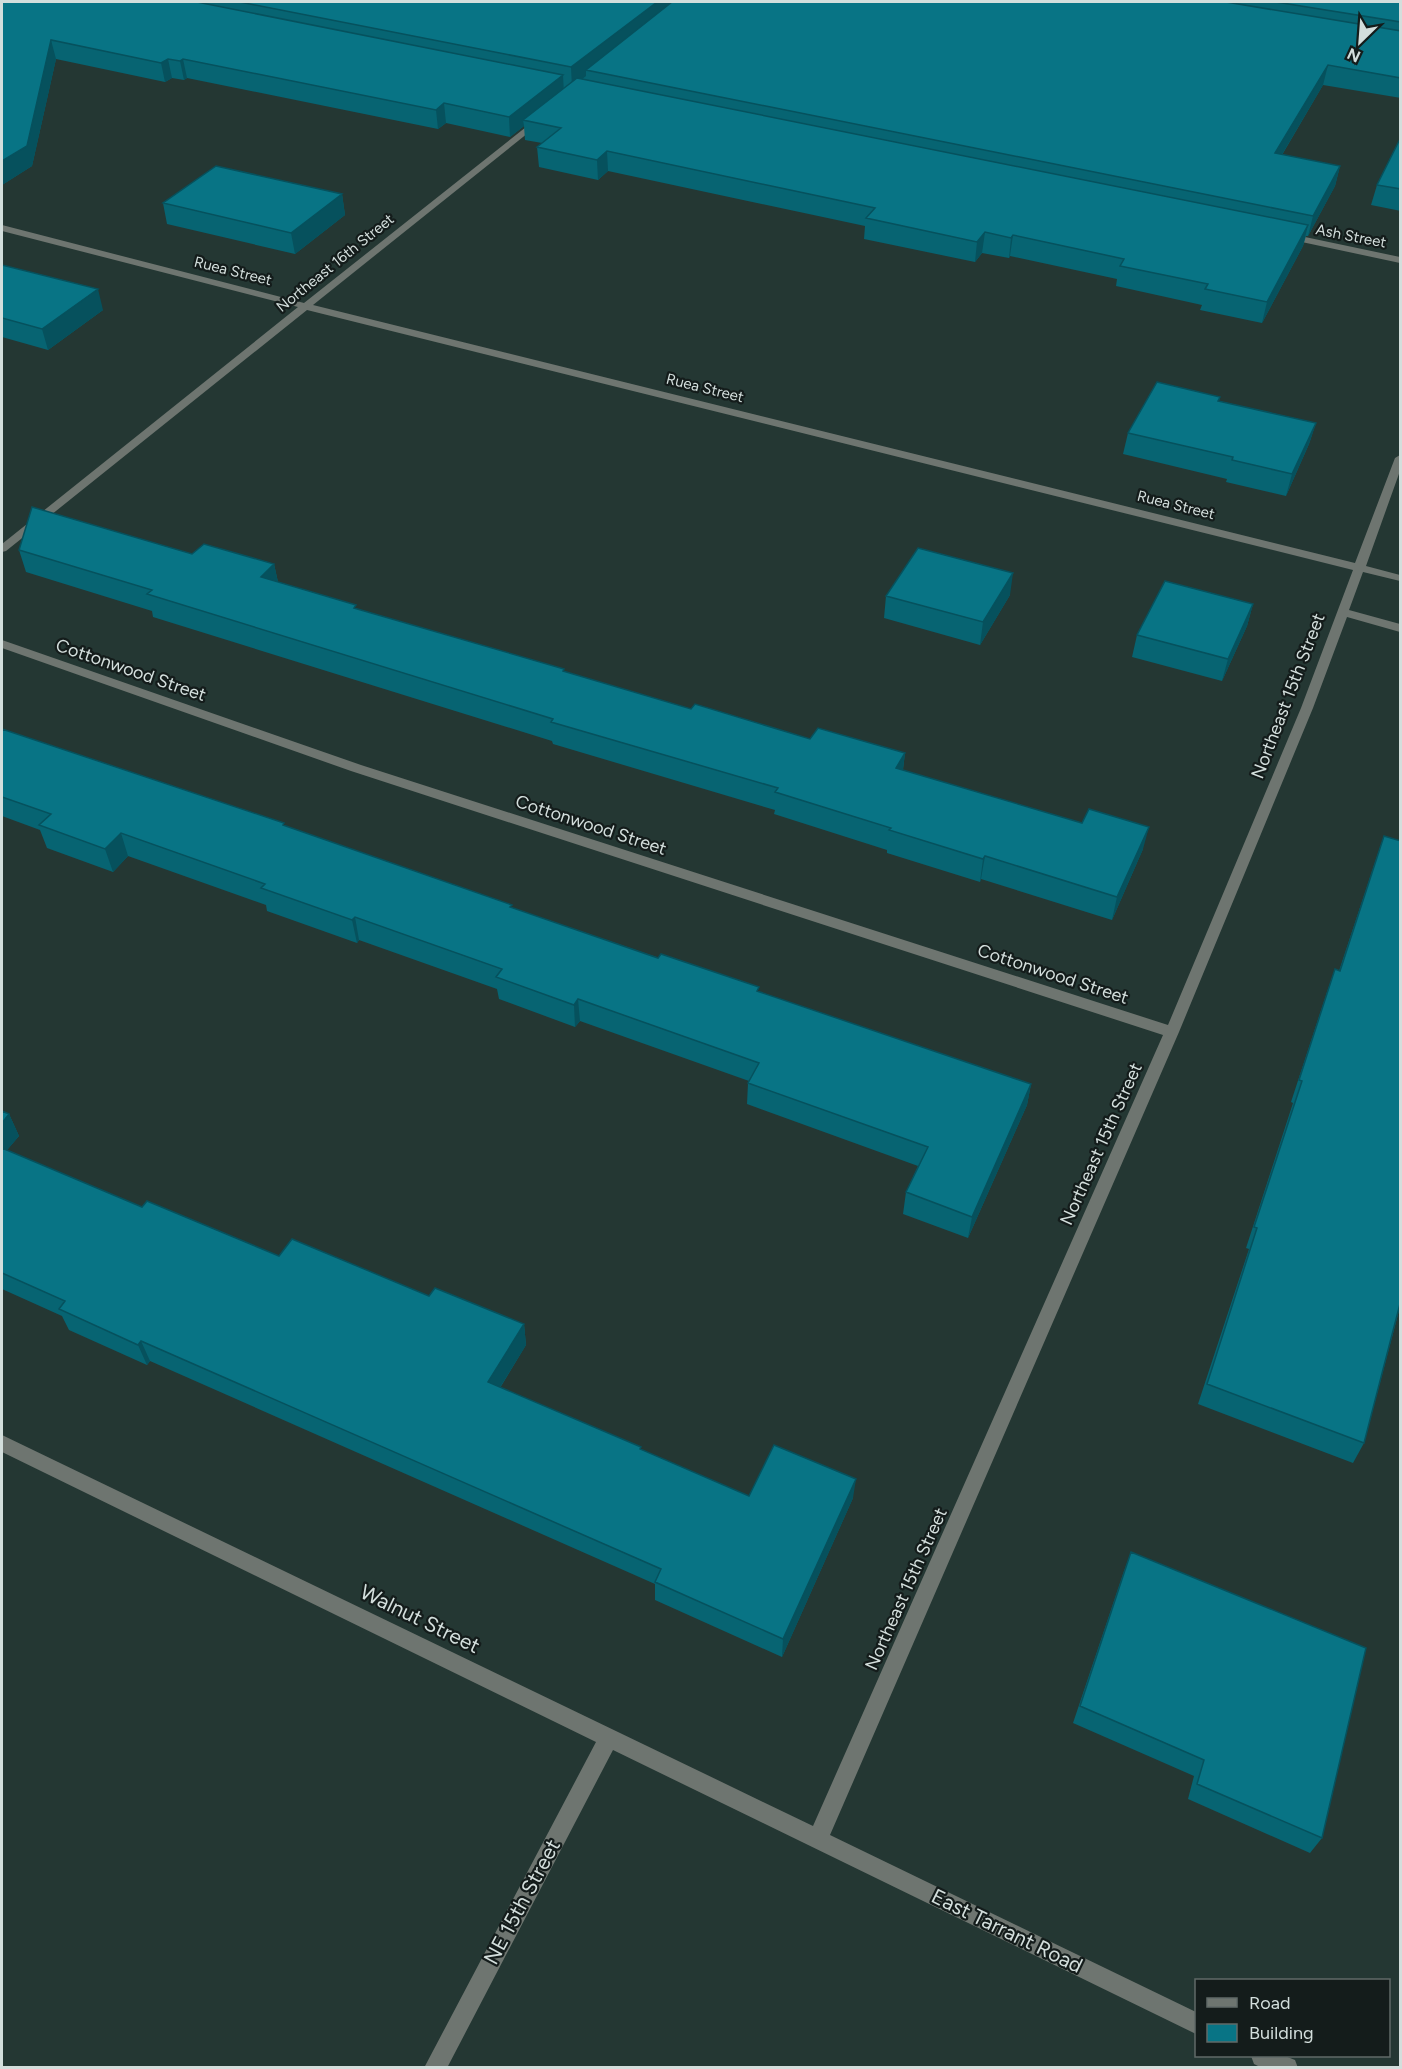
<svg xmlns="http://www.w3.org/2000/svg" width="1402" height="2069" font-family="Figtree,sans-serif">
<rect width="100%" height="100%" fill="#243733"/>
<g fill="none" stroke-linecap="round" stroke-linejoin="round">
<path fill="#6e7570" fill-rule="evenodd" d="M540 116 543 117V121L313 305 1355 563 1395 458 1400 455V471L1366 566 1400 575V581L1363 572 1349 610 1400 624V632L1347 617 1313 708 1179 1032 830 1835 1196 2012V2034L613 1750 447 2068H424L596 1742 2 1452V1435L813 1826 1163 1035 351 771 2 648V640L361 765 1168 1025 1301 708 1353 570 307 310 6 551 2 552V544L298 307 2 231V225L304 303Z
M1286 233 1400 257V263L1283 238V234Z
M1251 2056H1285L1295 2060 1298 2068H1262L1254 2064Z"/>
</g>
<path fill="#076472" d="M2 2H1401V98L1323 85 1282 155 1340 166 1335 186 1308 236H1306L1303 246 1262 323 1200 310 1202 305 1116 286 1117 279 1010 256 1009 258 982 253 975 262 864 239 865 226 608 171 598 180 539 167 537 147 542 143 525 140 524 126 510 137 446 123 438 129 187 78 184 80 172 78 165 82 56 59 32 166 2 185Z
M1401 137V211L1371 205 1377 185Z
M342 194 345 215 295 254 167 224 163 203Z
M2 265 103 310 48 350 2 337Z
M1220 397 1219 401 1316 423 1309 444 1286 496 1226 482 1227 479 1123 454 1128 433Z
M19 550 192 554 274 564 278 582 357 609 564 672 691 709 810 739 905 753 903 770 1143 849 1112 920 981 879 980 882 887 853V850L774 814 775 810 553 744 552 741 153 617 152 611 26 572Z
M1010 595 980 645 884 618 886 596Z
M1253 604 1247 626 1222 681 1132 657 1137 635Z
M2 729 285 826 513 908 759 992 1031 1084 1027 1105 968 1238 903 1214 906 1192 918 1166 747 1104 748 1083 749 1081 580 1021 575 1027 499 999 497 989 359 940 357 943 267 911 266 905 128 856 113 872 47 848 40 830 2 816Z
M1384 836 1401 841V1303L1364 1443 1353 1463 1198 1404 1249 1249 1246 1248 1293 1103 1291 1102 1327 992 1335 969 1339 971 1376 859Z
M2 1111 9 1114 19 1136 7 1150 142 1207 279 1256 429 1296 524 1324 526 1345 500 1388 641 1447V1450L749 1496 853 1498 782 1657 655 1600V1584L150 1361 147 1365 69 1330 62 1316 2 1289Z
M1131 1552 1322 1838 1310 1853 1188 1799 1194 1776 1073 1723 1124 1571Z"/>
<path fill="#06515d" d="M657 2H681L586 70V76L572 87 571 67Z
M51 40 56 59 32 166 2 185V161Z
M168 59 172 78 165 82 161 63Z
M183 59 187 78 184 80 180 61Z
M1328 65 1323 85 1271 173 1275 153Z
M563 75 564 94 523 120 524 126 510 137 509 117Z
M444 103 446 123 438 129 436 110Z
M607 151 608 171 598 180 597 160Z
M1340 166 1335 186 1308 236 1313 216Z
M342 194 345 215 295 254 291 233Z
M1308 225 1303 246 1262 323 1267 302Z
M985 232 982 253 975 262 977 242Z
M1013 235 1010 256 1009 258 1011 238Z
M98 289 103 310 48 350 42 329Z
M1316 423 1309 444 1286 496 1292 474Z
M274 564 279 587 261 577Z
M1013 573 1010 595 980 645 983 622Z
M1253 604 1247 626 1222 681 1228 659Z
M905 753 902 776 896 768Z
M1149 827 1143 849 1112 920 1117 897Z
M121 833 128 856 113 872 105 849Z
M985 856 981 879 980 882 983 859Z
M355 917 359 940 357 943 352 920Z
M578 999 580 1021 575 1027 574 1005Z
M1031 1084 1027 1105 968 1238 972 1217Z
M9 1114 19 1136 2 1156V1123Z
M524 1324 526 1345 491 1402 488 1382Z
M141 1341 150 1361 147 1365 138 1345Z
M856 1479 853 1498 782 1657 783 1639Z"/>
<path fill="#087485" stroke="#06515d" stroke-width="1.5" d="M2 2H197L563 75 509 117 444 103 436 110 183 59 180 61 168 59 161 63 51 40 27 146 2 161Z
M240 2H657L571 67Z
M672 2H1226L1401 31V78L1328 65 1275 153 1340 166 1313 216 586 70Z
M1276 2H1401V22Z
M577 78 1308 225 1267 302 1205 289 1208 284 1120 266 1124 259 1013 235 1011 238 985 232 977 242 866 218 875 208 607 151 597 160 537 147 561 128 523 120Z
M1401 137V189L1377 185Z
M216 166 342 194 291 233 163 203Z
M2 265 98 289 42 329 2 318Z
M1157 382 1220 397 1218 401 1316 423 1292 474 1232 460 1233 457 1128 433Z
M32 507 192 554 204 544 274 564 261 577 356 605 354 608 564 669 563 671 691 709 695 704 810 739 818 728 905 753 896 768 1082 823 1089 809 1149 827 1117 897 985 856 983 859 889 830 891 828 775 792 778 788 551 722 553 719 147 594 152 590 19 550Z
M918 548 1013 573 983 622 886 596Z
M1165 581 1253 604 1228 659 1137 635Z
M2 729 284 823 283 825 512 905 510 907 658 958 661 954 759 987 757 991 1031 1084 972 1217 906 1192 928 1147 748 1083 759 1063 578 999 574 1005 496 977 502 969 355 917 352 920 261 888 265 884 121 833 105 849 39 825 51 814 2 797Z
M1384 836 1401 841V1300L1364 1443 1207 1384 1257 1228 1254 1227 1302 1081 1299 1080 1335 969 1340 971Z
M2 1111 9 1114 2 1123Z
M2 1148 142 1207 147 1201 279 1256 292 1239 429 1296 435 1288 524 1324 488 1382 641 1447 640 1449 749 1496 774 1445 856 1479 783 1639 655 1582 661 1569 141 1341 138 1345 59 1309 65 1301 2 1273Z
M1131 1552 1366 1648 1322 1838 1197 1784 1204 1760 1080 1706Z"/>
<g text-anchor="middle" stroke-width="4.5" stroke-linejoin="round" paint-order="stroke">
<g font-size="15" fill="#d3dedc" stroke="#141c1b">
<text transform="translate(1351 236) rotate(11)" y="5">Ash Street</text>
<text transform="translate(335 263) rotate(-39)" y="5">Northeast 16th Street</text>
<text transform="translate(233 271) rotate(14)" y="5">Ruea Street</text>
<text transform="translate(705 388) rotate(14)" y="5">Ruea Street</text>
<text transform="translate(1176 505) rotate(14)" y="5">Ruea Street</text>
</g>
<g font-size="18" fill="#d3dedc" stroke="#141c1b">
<text transform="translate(131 670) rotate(19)" y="6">Cottonwood Street</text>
<text transform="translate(1288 696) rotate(-69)" y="6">Northeast 15th Street</text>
<text transform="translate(591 825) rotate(18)" y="6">Cottonwood Street</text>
<text transform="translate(1053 974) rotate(18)" y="6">Cottonwood Street</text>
<text transform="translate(1101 1144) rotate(-66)" y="6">Northeast 15th Street</text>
<text transform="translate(906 1589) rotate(-66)" y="6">Northeast 15th Street</text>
</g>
<g font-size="21" fill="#d3dedc" stroke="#141c1b">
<text transform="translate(420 1619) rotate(26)" y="7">Walnut Street</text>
<text transform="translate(522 1902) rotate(-62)" y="7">NE 15th Street</text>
<text transform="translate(1007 1931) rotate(26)" y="7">East Tarrant Road</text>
</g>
</g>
<rect width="1402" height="2069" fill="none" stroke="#d3dedc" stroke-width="6"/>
<rect x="1195" y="1979" width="195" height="78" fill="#141c1b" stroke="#606a68" stroke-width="1.5"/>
<rect x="1207" y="1998" width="30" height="9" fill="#6e7570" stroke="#606a68" stroke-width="1.5"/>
<text x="1249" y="2009" font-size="18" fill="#d3dedc">Road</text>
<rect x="1207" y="2024" width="30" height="18" fill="#087485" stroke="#606a68" stroke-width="1.5"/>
<text x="1249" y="2039" font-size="18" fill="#d3dedc">Building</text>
<g transform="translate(1360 42) rotate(205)" stroke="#141c1b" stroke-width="4.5" paint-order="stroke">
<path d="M0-4.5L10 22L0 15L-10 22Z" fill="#d3dedc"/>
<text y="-9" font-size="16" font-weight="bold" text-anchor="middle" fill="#d3dedc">N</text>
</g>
</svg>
